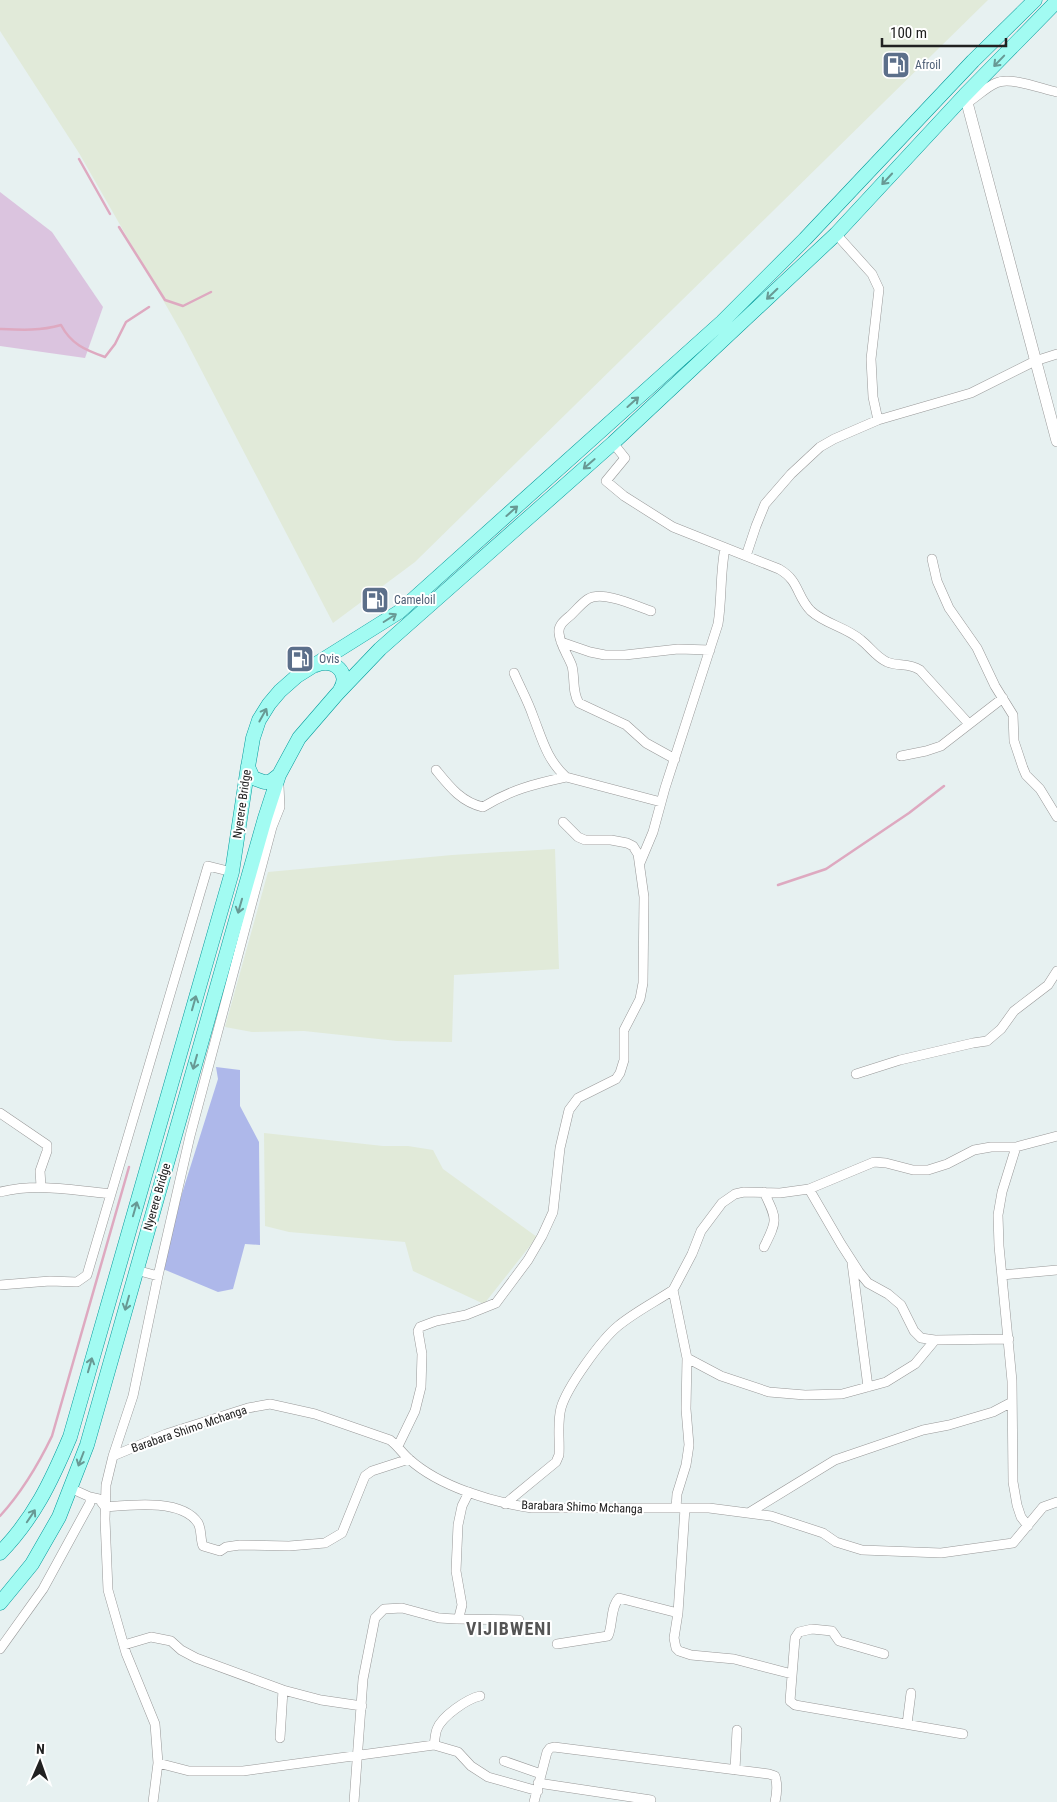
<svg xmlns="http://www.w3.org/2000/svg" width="1057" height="1802" font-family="'Roboto Condensed',sans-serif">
<rect width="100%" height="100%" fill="#e7f1f1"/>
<path fill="#e1ead9" d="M0 0H988L415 562 333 623 183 335 79 153 0 31Z
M555 849 559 969 454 975 452 1042 397 1041 304 1031 252 1032 225 1027 268 872 452 855Z
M264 1133 383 1146H408L433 1150 443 1169 537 1237 484 1304 413 1271 405 1242 289 1232 265 1226Z"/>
<path fill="#aeb8ea" d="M216 1067 240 1070V1106L259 1142 260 1245 245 1244 233 1289 218 1292 163 1269 162 1257 218 1079Z"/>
<path fill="#dbc4df" d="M0 192 52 232 103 307 85 358 0 346Z"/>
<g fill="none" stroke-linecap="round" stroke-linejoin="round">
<path stroke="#dea9c0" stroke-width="2.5" d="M79 159 110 214
M119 227 165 300 183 306 211 292
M0 329C22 330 40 331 61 325 71 344 85 350 105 357L115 344 126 322 149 307
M778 885 826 869 909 813 944 786
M0 1516C22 1492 38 1465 52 1436L129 1167"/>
<defs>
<path id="minor" d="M967 103C977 97 986 87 996 83 1010 76 1042 89 1057 92
M836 234 872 274 879 289 871 359 873 397 878 420
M613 443 625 458 606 481 624 496 673 527 779 569C800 581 796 596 811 611 825 624 846 627 861 640 870 647 876 657 887 662 899 667 908 662 920 670L969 724
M746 556 756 526 765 504 791 474 820 447 834 439 878 420 971 393 1035 361 1057 354
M932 559 937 581 949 608 977 648 995 686 1013 715 1014 741 1023 768 1026 775 1040 789 1057 817
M651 611C636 606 603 590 588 599 582 603 576 610 571 615 565 620 558 625 559 633 560 645 568 655 572 666 575 677 572 693 579 703L626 725 646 743 675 759
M561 642 590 652 605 655H625L678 649 710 650
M514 673C520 687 528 701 533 716 542 739 547 760 566 777L661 802
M901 756 926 751 941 746 1003 698
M436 770C449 786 461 802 483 807 510 790 534 784 566 777
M640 863 653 832 665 788 718 624C722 599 720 573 725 548
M856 1074 900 1060 973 1043 987 1041 1001 1029 1014 1011 1048 985 1057 971
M0 1113 47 1145V1151L40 1171 41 1186
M1016 1147 1002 1192 998 1215 999 1246 1012 1381 1013 1482 1017 1505 1021 1517 1028 1526
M809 1189 841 1244 859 1272 868 1283 888 1294 901 1305 914 1331 921 1338 935 1340 1009 1339
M0 1192C38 1183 73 1190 111 1194
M764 1247C778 1219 777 1220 764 1192
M852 1263 868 1387
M136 1270 158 1276
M1002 1275 1057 1270
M0 1285 50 1281 77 1282 87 1275 208 866 232 872
M687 1358 721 1376 769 1392 805 1395 842 1394 886 1382 915 1364 935 1340
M398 1446 415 1411 421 1387 422 1354 418 1331 420 1327 436 1321 466 1315 496 1303 528 1260 542 1236 553 1212 560 1148 569 1110 578 1098 616 1079 620 1073 624 1060V1030L640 999 643 983 644 897 638 854 633 846 627 843 611 840H585L578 837 563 822
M113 1456 166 1434 248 1408 270 1404 315 1414 390 1440C398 1446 402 1453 409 1459 440 1487 492 1502 532 1508H709L771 1516 823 1533 836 1542 862 1550 941 1553 1013 1543 1043 1507 1057 1502
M90 1497 99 1499 105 1507C129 1505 182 1498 198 1523 202 1530 200 1539 203 1546L220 1551 226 1547 240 1545 289 1546 325 1543 342 1533 365 1476 372 1471 409 1459
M505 1504 556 1462 559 1455C560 1440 557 1423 561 1408 567 1387 601 1340 618 1326 635 1312 655 1302 673 1290
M676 1508 677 1494 686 1465 689 1445 686 1409 687 1358 673 1290 692 1254 701 1231 722 1203 735 1194 744 1192 780 1193 809 1189 874 1162 886 1163 913 1170H928L947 1164 974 1150 991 1147H1016L1057 1136
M685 1508 678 1613 674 1638 676 1648 679 1651 691 1655 734 1659 792 1674
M750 1512 835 1460 923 1430 949 1425 993 1412 1012 1402
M456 1619 519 1620
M557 1644 608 1636C613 1625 610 1608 619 1598L678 1613
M124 1645 151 1637 171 1641 181 1650 196 1658 283 1690 321 1700 362 1706
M0 1649 43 1589 90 1503V1497L70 1488
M884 1654 839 1641 832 1631 812 1629 799 1632 795 1638 790 1701 795 1705 963 1734
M907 1724 911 1693
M280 1738 283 1690
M434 1745C435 1740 435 1734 437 1729 442 1716 467 1699 480 1696
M504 1761 541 1774
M158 1763 189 1771H243L434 1745 458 1752 471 1766 488 1777 538 1791
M735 1770 737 1730
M538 1783 651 1800
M153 1802 158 1763 155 1724 126 1653 108 1590 105 1519 106 1485 113 1456 133 1396 158 1276 190 1136 272 827 280 807 279 786
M354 1802 363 1679 375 1618 384 1609 402 1608 439 1618 456 1619 459 1617 462 1605 456 1571 458 1525 462 1506 469 1492
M534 1802 547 1752 550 1748 554 1747 769 1774 775 1776C778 1785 777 1793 775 1802"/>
<path id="tertiary" d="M965 95 1057 441"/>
<path id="primary" d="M1035 0 973 61 805 239 722 322 399 612 297 676 280 691 269 704 259 720 253 738 248 767 253 778 264 782H270L279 775 299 738 337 694 380 649 613 443 836 234 965 95 1057 1
M316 665C334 658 351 673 340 690
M0 1553C34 1518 51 1482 70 1437L232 872 248 766
M0 1603 32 1564 59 1517 87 1445 265 818 279 775"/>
</defs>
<use href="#minor" stroke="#989898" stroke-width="10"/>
<use href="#tertiary" stroke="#989898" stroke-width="12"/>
<use href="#primary" stroke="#029a9b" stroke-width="15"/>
<use href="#minor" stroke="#fff" stroke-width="9"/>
<use href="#tertiary" stroke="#fff" stroke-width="11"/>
<use href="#primary" stroke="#a2fbf2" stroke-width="14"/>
</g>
<defs><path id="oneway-shaft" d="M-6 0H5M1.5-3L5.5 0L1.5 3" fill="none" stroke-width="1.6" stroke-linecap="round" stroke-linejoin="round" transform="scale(1.25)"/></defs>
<g stroke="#689994">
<use href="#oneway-shaft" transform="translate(999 61) rotate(134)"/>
<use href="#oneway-shaft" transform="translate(887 179) rotate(133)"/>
<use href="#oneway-shaft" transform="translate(772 294) rotate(136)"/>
<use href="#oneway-shaft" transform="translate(633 402) rotate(-42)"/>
<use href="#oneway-shaft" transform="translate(589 464) rotate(139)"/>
<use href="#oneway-shaft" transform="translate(512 511) rotate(-42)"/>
<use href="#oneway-shaft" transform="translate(390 618) rotate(-32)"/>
<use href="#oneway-shaft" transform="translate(263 715) rotate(-61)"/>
<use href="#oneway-shaft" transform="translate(240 906) rotate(106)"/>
<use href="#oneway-shaft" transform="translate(194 1003) rotate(-74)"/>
<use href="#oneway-shaft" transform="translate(195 1062) rotate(106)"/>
<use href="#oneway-shaft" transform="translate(135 1209) rotate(-74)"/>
<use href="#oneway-shaft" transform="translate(127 1303) rotate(106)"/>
<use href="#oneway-shaft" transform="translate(90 1365) rotate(-74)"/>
<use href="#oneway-shaft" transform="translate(81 1459) rotate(111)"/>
<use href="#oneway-shaft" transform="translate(31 1516) rotate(-56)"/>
</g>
<defs>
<symbol id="fuel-square" viewBox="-11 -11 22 22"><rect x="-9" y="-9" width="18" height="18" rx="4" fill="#5c6f8a" stroke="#fff"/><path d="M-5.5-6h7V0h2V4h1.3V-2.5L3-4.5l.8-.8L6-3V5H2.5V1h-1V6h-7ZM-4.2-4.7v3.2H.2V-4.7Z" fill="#fff"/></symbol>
</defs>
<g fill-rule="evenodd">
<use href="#fuel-square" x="880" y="49" width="32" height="32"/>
<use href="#fuel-square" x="359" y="584" width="32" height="32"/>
<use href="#fuel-square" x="284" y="643" width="32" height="32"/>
</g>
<g text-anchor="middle" stroke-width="4" stroke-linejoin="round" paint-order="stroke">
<g font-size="12" fill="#4e5e75" stroke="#fff" text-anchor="start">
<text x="915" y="69">Afroil</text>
<text x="394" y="604">Cameloil</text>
<text x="319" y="663">Ovis</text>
</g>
<g font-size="12" fill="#212121" stroke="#fff">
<text transform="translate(242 804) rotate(-82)" y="4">Nyerere Bridge</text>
<text transform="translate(157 1197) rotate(-74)" y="4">Nyerere Bridge</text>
<text transform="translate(189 1429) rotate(-19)" y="4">Barabara Shimo Mchanga</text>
<text transform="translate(582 1507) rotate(2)" y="4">Barabara Shimo Mchanga</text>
</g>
<g font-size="18" font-weight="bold" letter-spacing="1" fill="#545454" stroke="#fff">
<text x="509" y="1635">VIJIBWENI</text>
</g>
</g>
<g transform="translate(40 1762) rotate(2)" stroke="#ffffff" stroke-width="4" paint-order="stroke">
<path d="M0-4L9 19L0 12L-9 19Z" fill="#212121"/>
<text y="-8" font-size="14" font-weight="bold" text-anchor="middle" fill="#212121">N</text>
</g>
<path d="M882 38v8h124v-8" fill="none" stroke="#212121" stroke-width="2.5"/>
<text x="890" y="38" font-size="15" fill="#212121" stroke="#ffffff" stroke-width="4" paint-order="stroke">100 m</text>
</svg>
